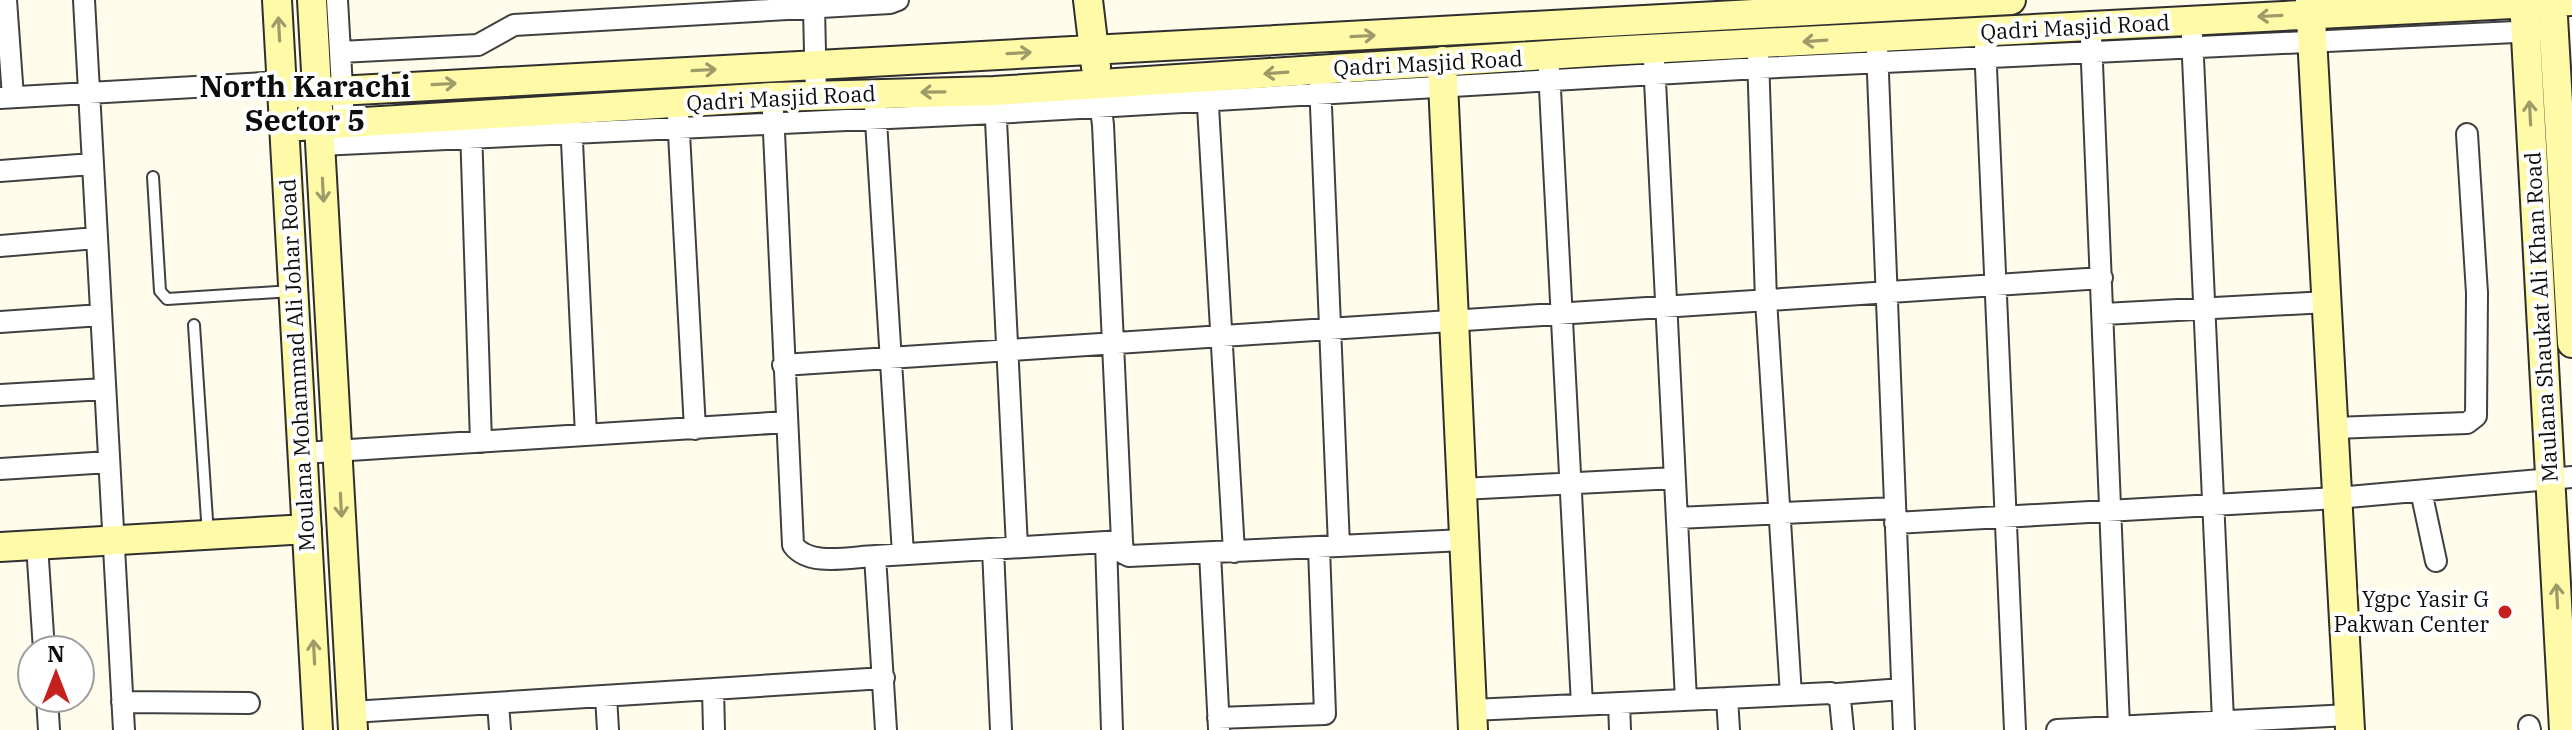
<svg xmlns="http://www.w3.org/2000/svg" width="2572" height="730" font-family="'IBM Plex Serif',serif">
<rect width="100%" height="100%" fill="#fffcec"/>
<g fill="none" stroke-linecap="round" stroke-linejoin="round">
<defs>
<path id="lane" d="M153 177 160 291 167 299 292 291
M194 325 208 535"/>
<path id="street" d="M6 0 13 97
M84 0 124 730
M337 0 344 123
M814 8 816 96
M2192 36 2223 720
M2091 39 2119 727
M1985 45 2015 730
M1877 49 1904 730
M340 52 478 45 514 25 890 3 898 0
M1758 56 1766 300 1791 695
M1654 61 1686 700
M1549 70 1582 705
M1320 82 1339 546
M1207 89 1234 552
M1099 93 1103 125 1122 541
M0 98 282 82
M995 100 1017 547
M875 105 903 554
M773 111 793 545C809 567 850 557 875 556L886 730
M678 115 695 429
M571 121 586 435
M471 128 481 442
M320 145 995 113 1758 68 2536 31
M0 171 92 164
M0 246 96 238
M2104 314 2327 302
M0 322 101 315
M783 365 2102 278
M0 395 105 389
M2334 428 2467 423 2476 416 2477 293 2467 134
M303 453 787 422
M0 469 109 462
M1461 489 1675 478
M2421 491 2436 561
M1677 518 1894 508
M1895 523 2337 498 2572 477
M1106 542 1112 730
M37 545 44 650
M993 549 1001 730
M1210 553 1219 729
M875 556 1122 541 1123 553 1129 556 1464 540
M713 689 714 730
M1837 694 1902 689
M606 696 608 730
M47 698 49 730
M1727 698 1729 730
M122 702 249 703
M498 703 500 730
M1619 703 1620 730
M1472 710 1831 693 1840 699 1843 730
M352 712 884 678
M1218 718 1325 714 1319 548
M2529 726 2530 730
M2057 730 2349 715"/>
<path id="secondary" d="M277 0 318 730
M312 0 353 730
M1088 0 1096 67
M2310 0 2350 730
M2524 0 2564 730
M2552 0 2572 343
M1442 61 1473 730
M282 94 2011 0
M283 127 772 97 994 91 1608 51 2572 1
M0 547 307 529"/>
</defs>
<use href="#lane" stroke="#404040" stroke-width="14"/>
<use href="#street" stroke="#404040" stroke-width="24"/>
<use href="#secondary" stroke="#2f2f2f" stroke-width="32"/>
<use href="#lane" stroke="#fff" stroke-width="10"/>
<use href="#street" stroke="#fff" stroke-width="20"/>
<use href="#secondary" stroke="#fffaa7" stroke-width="28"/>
</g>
<defs><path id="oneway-shaft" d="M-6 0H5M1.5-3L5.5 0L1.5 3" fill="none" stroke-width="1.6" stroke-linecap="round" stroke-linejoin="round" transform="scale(2)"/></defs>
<g stroke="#9e9b69">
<use href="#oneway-shaft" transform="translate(2270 16) rotate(177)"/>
<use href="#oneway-shaft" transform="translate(279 29) rotate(-93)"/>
<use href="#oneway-shaft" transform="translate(1363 36) rotate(-3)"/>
<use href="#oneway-shaft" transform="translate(1815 41) rotate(176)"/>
<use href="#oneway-shaft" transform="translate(1019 53) rotate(-3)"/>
<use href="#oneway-shaft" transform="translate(704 70) rotate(-3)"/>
<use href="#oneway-shaft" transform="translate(1276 73) rotate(176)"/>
<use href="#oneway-shaft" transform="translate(444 84) rotate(-3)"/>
<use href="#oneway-shaft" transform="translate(933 92) rotate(179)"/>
<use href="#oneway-shaft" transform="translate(2530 113) rotate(-93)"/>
<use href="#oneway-shaft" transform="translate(323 190) rotate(87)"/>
<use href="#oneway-shaft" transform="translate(341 505) rotate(87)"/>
<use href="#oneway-shaft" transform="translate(2557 596) rotate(-93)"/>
<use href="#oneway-shaft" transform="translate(314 652) rotate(-93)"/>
</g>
<circle fill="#c3201e" stroke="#fff" stroke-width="3" cx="2505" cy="612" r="8"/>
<g text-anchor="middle" stroke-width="8" stroke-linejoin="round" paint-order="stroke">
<g font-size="22" fill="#0d0d0d" stroke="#fff">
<text transform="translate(2075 27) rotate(-3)" y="8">Qadri Masjid Road</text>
<text transform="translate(1428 63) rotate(-3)" y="8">Qadri Masjid Road</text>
<text transform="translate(781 98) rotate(-3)" y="8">Qadri Masjid Road</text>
<text transform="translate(2541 317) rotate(-93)" y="8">Maulana Shaukat Ali Khan Road</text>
<text transform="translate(297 365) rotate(-93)" y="8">Moulana Mohammad Ali Johar Road</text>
</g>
<g font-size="22" fill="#0d0d0d" stroke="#fff" text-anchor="end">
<text x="2489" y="607">Ygpc Yasir G<tspan x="2489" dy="25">Pakwan Center</tspan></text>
</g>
<g font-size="30" font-weight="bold" fill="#0d0d0d" stroke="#fff">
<text x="305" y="97">North Karachi<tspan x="305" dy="34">Sector 5</tspan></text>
</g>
</g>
<g transform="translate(56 674)"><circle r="38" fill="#ffffff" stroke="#9e9e9e" stroke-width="2"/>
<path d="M0-6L14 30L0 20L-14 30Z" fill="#c3201e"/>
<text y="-12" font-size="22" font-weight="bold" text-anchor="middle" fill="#0d0d0d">N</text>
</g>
</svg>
